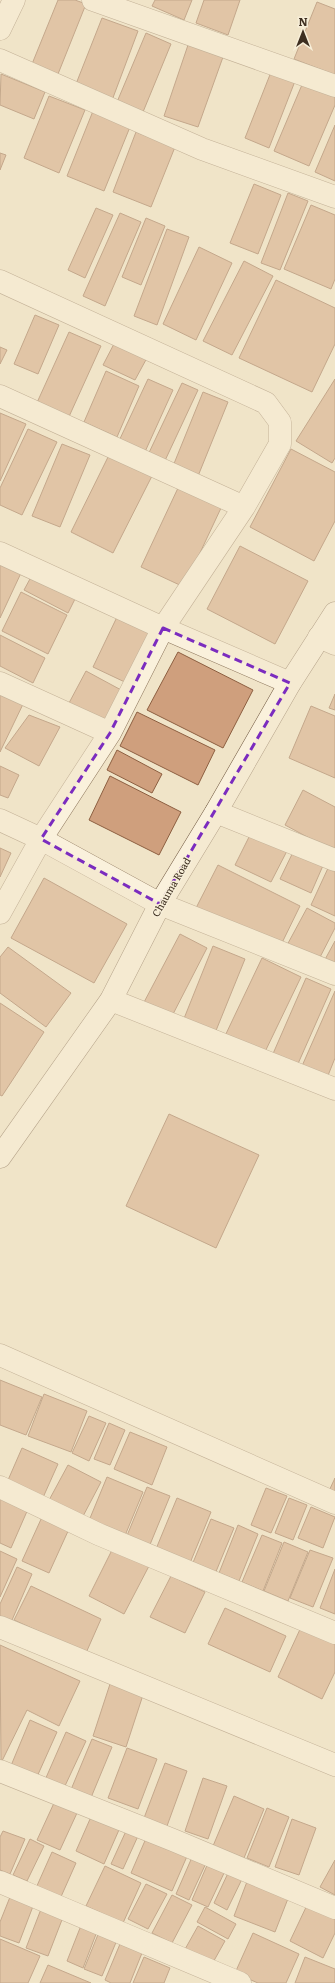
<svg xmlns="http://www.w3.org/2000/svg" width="335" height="1983" font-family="Literata,serif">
<rect width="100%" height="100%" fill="#f0e4c8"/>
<path fill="#cf9f7d" stroke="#8d5f41" d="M58 0H75L86 4 58 74 32 64Z
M155 0H192L184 20 152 6Z
M204 0H240L228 35 196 23Z
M317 2 335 9V75L294 59Z
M102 18 138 31 111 103 74 89Z
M146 33 171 44 143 112 117 102Z
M188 45 223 57 198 127 164 116Z
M273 67 297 76 269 148 245 138Z
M1 74 45 92 34 119 0 105Z
M304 80 335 93V105L309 166 274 151Z
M49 96 85 110 59 173 24 158Z
M93 111 130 127 104 191 67 176Z
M335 125V181L315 172Z
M136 132 175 147 151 207 113 192Z
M0 153 6 155 0 170Z
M254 184 281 195 258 254 230 243Z
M288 193 308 201 280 270 261 263Z
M311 205 335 215V279L331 289 284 269Z
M96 208 113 215 85 278 68 270Z
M120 213 141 222 105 306 83 296Z
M146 218 165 226 141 285 122 277Z
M167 229 189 237 157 325 134 316Z
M199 247 232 263 196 340 163 324Z
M244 261 273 276 232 355 203 341Z
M276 280 335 308V344L312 392 239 358Z
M35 315 59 325 38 374 14 364Z
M69 332 101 346 67 421 35 407Z
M116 340 148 356 135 380 103 365Z
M0 347 7 350 0 364Z
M106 371 139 386 117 437 84 422Z
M148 379 173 390 144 454 118 443Z
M335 379V458L332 463 296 441Z
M182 383 198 390 162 467 146 459Z
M203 392 228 402 196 481 171 471Z
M0 413 26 424 0 481Z
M28 429 57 442 22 515 0 505V488Z
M62 444 90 455 60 527 32 516Z
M291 449 335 472V521L314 561 250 527Z
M110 453 153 474 113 553 71 532Z
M178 488 221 508 184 587 141 567Z
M240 546 308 581 275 644 207 609Z
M0 563 21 573 0 618Z
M31 577 75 599 68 613 24 590Z
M21 592 67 615 48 654 2 631Z
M117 617 153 635 129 684 93 667Z
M0 635 45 658 33 683 0 666Z
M178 652 253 690 223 748 147 710Z
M86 671 123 691 106 722 69 703Z
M0 691 25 700 0 752Z
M335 694V710L329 708Z
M311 706 335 716V778L289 758Z
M137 712 215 750 198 785 120 746Z
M29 715 60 727 39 766 5 748Z
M117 750 162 774 152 793 107 770Z
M0 766 19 775 8 798 0 795Z
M110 776 181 812 159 855 89 820Z
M303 790 335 807V852L285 825Z
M252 831 288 849 271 882 235 865Z
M0 848 11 853 0 877Z
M295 848 325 861 311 893 280 879Z
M218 865 300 906 279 949 196 908Z
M329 866 335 868V916L311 905Z
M44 878 127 924 94 983 11 938Z
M307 908 335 923V928L317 963 286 947Z
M180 934 207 948 170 1020 142 1006Z
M335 941V972L322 965Z
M213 946 245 959 213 1038 181 1026Z
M8 947 71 993 46 1027 0 993V957Z
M262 958 301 977 263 1056 224 1038Z
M306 978 331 989 297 1066 272 1056Z
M335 991V1058L327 1078 302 1066Z
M0 1003 44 1032 2 1096 0 1095Z
M169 1114 259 1155 216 1248 126 1206Z
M0 1380 42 1397 26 1435 0 1425Z
M44 1394 87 1411 71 1452 28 1436Z
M89 1416 106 1423 89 1461 72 1453Z
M109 1423 125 1430 110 1465 94 1459Z
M130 1432 167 1447 152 1485 114 1469Z
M22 1448 58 1464 41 1502 5 1487Z
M68 1465 101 1482 81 1520 48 1502Z
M107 1477 143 1492 124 1538 88 1523Z
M335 1478V1496L328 1493Z
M147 1487 170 1496 149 1547 126 1538Z
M266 1488 287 1496 271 1533 251 1525Z
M0 1497 28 1509 11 1548 0 1543Z
M177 1498 211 1512 190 1563 156 1549Z
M289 1498 307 1505 293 1540 275 1533Z
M311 1507 335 1517 323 1548 298 1538Z
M42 1517 69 1529 49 1573 22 1561Z
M211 1519 234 1528 215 1574 192 1565Z
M238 1525 258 1534 239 1581 219 1573Z
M262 1535 282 1543 263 1591 242 1582Z
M284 1542 308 1552 288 1601 264 1591Z
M113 1548 149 1566 124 1614 89 1596Z
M310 1550 333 1558 313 1607 290 1598Z
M0 1551 17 1559 0 1597Z
M17 1567 32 1574 9 1627 0 1623V1604Z
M335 1569V1614L320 1608Z
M171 1576 205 1592 185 1633 150 1617Z
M31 1586 101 1619 86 1653 14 1620Z
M225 1608 286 1636 270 1672 208 1644Z
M302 1625 335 1641V1672L322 1699 278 1677Z
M0 1645 80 1681 59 1726 27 1710 1 1763Z
M110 1684 143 1695 126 1747 93 1736Z
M30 1720 57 1732 36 1779 10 1768Z
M66 1732 86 1741 64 1788 45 1780Z
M92 1739 112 1747 90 1800 70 1792Z
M127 1748 157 1759 138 1809 108 1798Z
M165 1763 187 1771 167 1826 144 1818Z
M203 1778 227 1786 208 1839 185 1831Z
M234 1796 264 1809 244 1858 213 1846Z
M54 1803 77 1813 60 1850 37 1840Z
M267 1808 289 1817 269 1867 247 1858Z
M94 1810 122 1823 104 1864 76 1851Z
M292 1819 316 1828 299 1875 275 1867Z
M3 1831 25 1839 10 1874 0 1870V1837Z
M126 1831 138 1836 123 1869 111 1864Z
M147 1836 188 1854 172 1891 131 1873Z
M30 1839 44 1846 27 1881 13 1875Z
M52 1852 76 1863 60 1899 36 1888Z
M193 1855 207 1861 189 1900 176 1894Z
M335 1860V1895L320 1887Z
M208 1863 225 1871 208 1907 192 1900Z
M105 1866 141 1883 123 1923 86 1906Z
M229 1871 243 1877 227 1910 214 1903Z
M248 1879 289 1896 275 1932 234 1916Z
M146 1884 167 1894 148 1929 128 1919Z
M12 1892 35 1901 19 1943 0 1936V1922Z
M172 1895 192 1905 172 1943 152 1933Z
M308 1903 335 1916V1933L323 1958 290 1941Z
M43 1904 65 1912 48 1956 26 1948Z
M205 1907 236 1924 228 1939 197 1922Z
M82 1923 98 1929 83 1968 67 1961Z
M198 1926 225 1941 211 1966 184 1951Z
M99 1932 117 1940 102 1976 84 1969Z
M253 1933 299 1954 286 1983H258L235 1973Z
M0 1939 40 1956 28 1983H0Z
M120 1944 142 1953 130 1983H111L105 1980Z
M144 1957 170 1968 164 1983H133Z
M305 1957 335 1969V1983H295Z
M48 1965 91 1983H40Z"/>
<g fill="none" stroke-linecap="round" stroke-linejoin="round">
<defs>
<path id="street" d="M93 0 335 86
M0 29 14 0
M0 60 202 149 335 197
M0 281 266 403 280 422V444L244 507 163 628 110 733 41 839 0 913
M0 396 244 507
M0 553 163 628 290 683
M319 637 335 644
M0 683 110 733
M216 812 335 860
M0 820 41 839 160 904 335 974
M111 1000 335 1089
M0 1355 335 1503
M0 1487 98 1534 335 1633
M0 1627 335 1765
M0 1771 173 1840 335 1908
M0 1882 240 1983"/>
<path id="secondary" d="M0 1157 111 1000 160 904 216 812 290 683 335 613"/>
</defs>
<use href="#street" stroke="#8d765c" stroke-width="23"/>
<use href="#secondary" stroke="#6f573f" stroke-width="23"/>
<use href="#street" stroke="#faf1dc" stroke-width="22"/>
<use href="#secondary" stroke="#faf1dc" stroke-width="22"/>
</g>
<path d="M0 0H335V1983H0ZM163 628 290 683 160 904 41 839 110 733Z" fill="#f0e4c8" fill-opacity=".55" fill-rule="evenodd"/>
<path fill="none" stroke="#7b2cbf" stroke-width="3" stroke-dasharray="8 5" stroke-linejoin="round" d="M163 628 290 683 160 904 41 839 110 733Z"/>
<g text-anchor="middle" stroke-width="3" stroke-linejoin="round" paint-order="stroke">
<g font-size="10" fill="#3d2e20" stroke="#f7eed8">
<text transform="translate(171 887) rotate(-60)" y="4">Chauma Road</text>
</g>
</g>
<g transform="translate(303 32)" stroke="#f7eed8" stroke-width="3" paint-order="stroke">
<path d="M0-3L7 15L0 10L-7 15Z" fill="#3d2e20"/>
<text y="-6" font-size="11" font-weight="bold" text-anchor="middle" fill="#3d2e20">N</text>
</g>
</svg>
